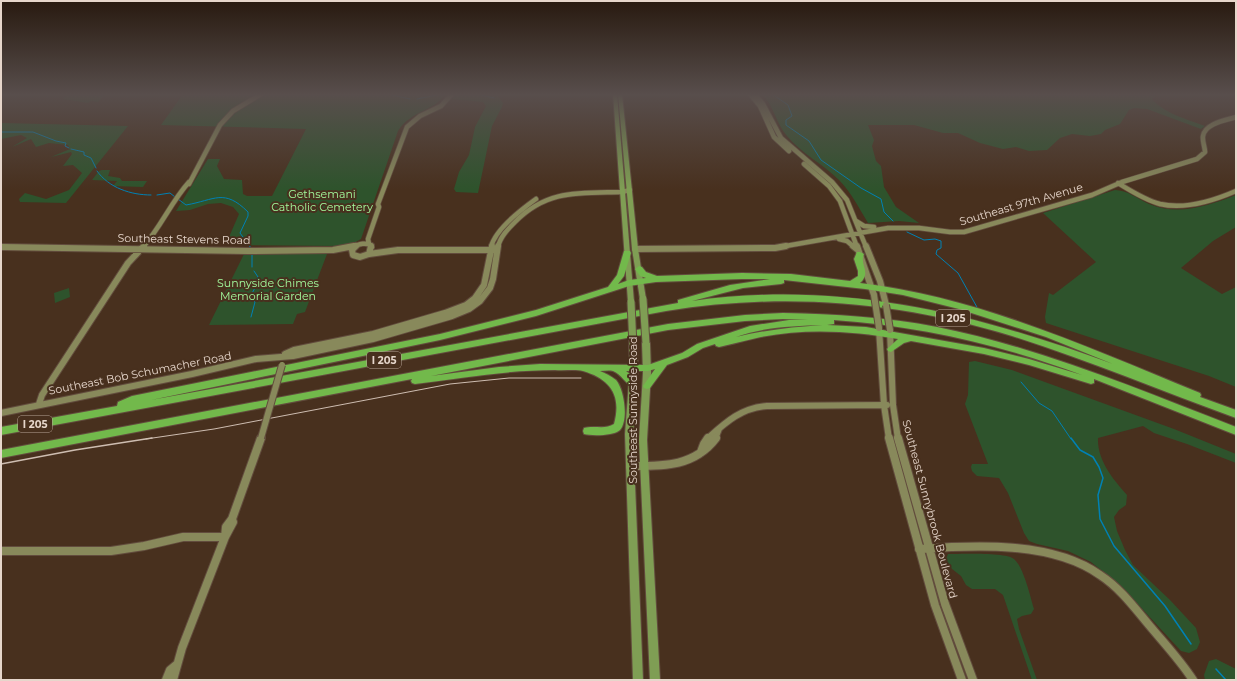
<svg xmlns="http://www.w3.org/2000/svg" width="1237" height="681" font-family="Montserrat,sans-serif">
<rect width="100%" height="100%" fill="#48301e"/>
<path fill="#2e532c" d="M67 94H105L98 102 91 101 88 103 63 99Z
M183 94H445C434 112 411 110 398 131L361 239 352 244 342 246 228 245 231 237H229L239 214 233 207 221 203 208 204 190 210 176 211 208 159H220L217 166 224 179 242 180 243 194 247 196H272L306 129 161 125Z
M456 94H499L498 96 503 103 502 107 492 126 478 193 456 192 454 189 459 172 469 155 475 127 486 106 483 102 452 99Z
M762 94H1158L1152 99C1165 114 1187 119 1205 126L1201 129 1147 109 1134 108 1129 110 1120 124 1105 130 1101 134 1090 136 1072 134 1060 138 1047 150 1029 151 1016 147 1003 149 980 143 958 133H943L914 125H868L874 140 872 146 876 161 881 166 884 187 896 207 919 223 899 221 868 223C859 208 851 192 839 180 823 164 801 153 787 136 776 123 774 106 762 94Z
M1 123 128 126 66 203 20 202 19 199 25 193 46 199 69 190 82 173 73 165 63 166 72 154 71 152 51 157 70 149 68 145 49 143 36 147 31 139 12 147 27 138 21 135 1 139Z
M102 170H110L108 176 120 178 122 181H147L143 187 113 186 117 181 92 180 99 171Z
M1115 190C1127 190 1138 199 1149 204 1178 216 1208 206 1236 195V227L1213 241 1181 268 1222 294 1236 287V387L1209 376 1046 323 1045 317 1049 293 1053 295 1096 262 1043 213Z
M244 254H327L305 312 297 314 293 324 209 325Z
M69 288 70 297 55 303 54 293Z
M975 361 1012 370 1174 429 1236 454V463L1187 444 1154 433 1143 426 1098 438C1097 460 1113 479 1127 495L1126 505 1119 510 1114 517 1117 531 1125 550 1133 565 1170 600 1196 628 1200 642 1197 649 1189 653 1181 651 1122 587 1091 562 1068 551 1037 544 1029 541 1024 533 1008 493 999 478 977 476 972 471 971 467 972 464H988L965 404 968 395 969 362Z
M948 554C961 554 1006 552 1014 559 1024 568 1030 596 1034 609L1031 614 1022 616 1017 619 1019 629 1037 680H1032L1003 595 995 589H972L966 585 961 576 952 569 946 559Z
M1216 659 1236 669V680H1205L1204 675 1209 661Z"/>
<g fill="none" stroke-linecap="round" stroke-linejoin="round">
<path stroke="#0081b4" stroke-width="1" d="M388 94 410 99
M454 94 481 95 494 98
M772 94 788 105 792 116 786 120V125L809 141 821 160 861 188 881 199 884 212 893 221
M417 99 442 94
M1 132H33L56 141 66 143 65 146 69 148
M71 149 84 152V155L91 158 96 168
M97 171C109 188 131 195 151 195
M157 195 170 193 175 197
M178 199 186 205C215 200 224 188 248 212V216L240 233 251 248
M907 232 924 240 935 239 941 241V248L937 250 936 254 958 273 978 309
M252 254V267
M251 317 255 302 250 297 256 286 258 277 254 271
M1021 382 1039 403 1052 411 1071 439"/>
<path stroke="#0081b4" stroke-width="1.5" d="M1071 438 1080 450 1093 457 1099 467 1103 478 1098 495 1100 519 1114 546 1165 606 1191 644
M1216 669 1226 680"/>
<defs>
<path id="secondary-far2" d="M750 94 760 106 774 137 789 151
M755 94 763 104 781 138 832 182 847 200 866 247
M804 164 829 186 840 201 857 247
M1118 183C1131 191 1145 200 1160 204 1185 210 1213 201 1236 191
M189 184 220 125 233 111 261 94
M856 221 864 226 874 227
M839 239 847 241 854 247
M369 244 368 239 379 207 378 204 407 127 420 116 441 106 452 94
M1 247H7
M143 247C161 227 171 202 189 182
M349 247 355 246
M355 247C359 243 366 243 371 245L372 247
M491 247C495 230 522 209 536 199
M498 247C500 237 508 229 515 222 547 189 580 193 622 192L630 190
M780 247 888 228H919L950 232H964L1092 195 1122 182 1197 159 1205 152C1205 147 1202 141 1203 136 1205 123 1227 120 1236 117"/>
<path id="secondary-far1" d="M356 246 352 250 353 255 360 257 369 254 371 246
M853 246 858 250
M857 246 874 295
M866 246 880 281 886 305
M1 247 247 251 333 250 354 246
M635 249 775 248 786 246
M369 254 398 250H494
M879 329 884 405 889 439
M890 330 893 405 898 439
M285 354 294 350 373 334 445 313 466 305 475 298 484 285 492 246
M39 404 42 395 128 263 144 246
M1 413 192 374 256 359 293 356 373 339 452 316 469 309 480 301 490 288 493 279 498 246
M707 439C726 422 741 408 767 406L887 405
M715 439 719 429"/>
<path id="secondary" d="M889 438 935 605 962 680
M898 438 945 604 973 680
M701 452 704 444 708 438
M630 466C663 466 694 467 716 438
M225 537 226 527 232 519
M919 549C975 545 1052 541 1100 575 1120 588 1134 607 1149 625 1164 643 1180 660 1193 680
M1 551H111L144 546 183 537H225
M166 680 170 670 176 665
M173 680 182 648 225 537 233 522 232 519 261 438"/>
<path id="primary" d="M613 94H617L634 302 631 304 628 302Z
M618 94H622L638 249 646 299 643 301 640 299 632 249Z
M646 340 648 341 650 343 651 373 647 440 660 680H650L639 440 643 373 642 343 644 341Z
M633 343 635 344 637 346 638 368 633 434 643 680H633L625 434 630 368 629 346 631 344Z"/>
<path id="highway" d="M624 251H630L631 253 624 276 618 284 629 280 646 278 640 276 635 269 639 266 642 267 646 272 657 276 742 273 791 274 850 281 858 276V271L854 259 857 252H860L864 254C859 265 872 272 860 283 978 297 1090 348 1200 393L1201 395 1200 397 1236 410V418C1161 391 1088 360 1012 336 898 301 783 292 666 311L1 435V427L117 406 118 402 132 396 440 334 536 310 608 287 617 275ZM742 279H770L730 285 678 300V303L151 400 440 340 536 316 629 286 656 282ZM784 280 865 289 903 295 959 309 1046 337 1113 364C974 313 841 280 692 301L743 288 781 284 784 283Z
M783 313C835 314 886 317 937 327 1041 348 1138 389 1236 427V435L1094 379V383L1091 384 1029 365 984 354 911 341 904 343 891 352 888 351 887 349 898 339C853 331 807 328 761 337 747 340 733 344 719 347L716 346 715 344 703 348 688 357 667 365 650 388 647 389 644 388 643 386 655 369 648 371H626L630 374 637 384 636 386C628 389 622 374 613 371 609 370 604 371 600 371 605 373 611 376 616 380 624 389 629 420 620 430 614 436 591 436 584 434L583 431 584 428C594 425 605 430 614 424 622 395 610 379 583 371 575 369 564 371 555 370 508 370 462 378 415 384L412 383 411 381 412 379 1 458V450L668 324 745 315ZM783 319 808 320H789L750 326 697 344 682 353 648 365 540 364 499 367 431 376 668 330 745 321ZM834 320C920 326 1002 345 1082 375L1029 359 984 348 866 327 827 325 834 324ZM823 325C793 327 765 330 736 337 764 327 793 326 823 325Z"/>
</defs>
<use href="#secondary-far2" stroke="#624c3d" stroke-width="6"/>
<use href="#secondary-far1" stroke="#624c3d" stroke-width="8"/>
<use href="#secondary" stroke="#624c3d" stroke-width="10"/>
<use href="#primary" stroke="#624c3d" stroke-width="2"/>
<use href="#highway" stroke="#624c3d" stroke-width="2"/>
<use href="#secondary-far2" stroke="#88895b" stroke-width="4.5"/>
<use href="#secondary-far1" stroke="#88895b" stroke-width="6"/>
<use href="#secondary" stroke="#88895b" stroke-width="8"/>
<use href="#primary" fill="#7f9e54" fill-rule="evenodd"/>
<use href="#highway" fill="#72b94b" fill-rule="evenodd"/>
<path stroke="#cebdb1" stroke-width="1" d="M146 439 214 429 450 384 509 378H581"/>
<path stroke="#cebdb1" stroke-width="1.5" d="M1 464 75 450 152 438"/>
<defs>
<path id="secondary-bridge" d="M874 295 879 328
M886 305 890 330
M261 438 282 365"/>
<path id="primary-bridge" d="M643 299 646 343
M631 302 633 346"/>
</defs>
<use href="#secondary-bridge" stroke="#624c3d" stroke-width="8" stroke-linecap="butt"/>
<use href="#primary-bridge" stroke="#624c3d" stroke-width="9" stroke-linecap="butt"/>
<use href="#secondary-bridge" stroke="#88895b" stroke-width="6"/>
<use href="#primary-bridge" stroke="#7f9e54" stroke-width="7"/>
</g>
<linearGradient id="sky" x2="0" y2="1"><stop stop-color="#281a10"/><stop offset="0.5" stop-color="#584e4c"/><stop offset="1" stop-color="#584e4c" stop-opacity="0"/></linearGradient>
<rect width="1237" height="189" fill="url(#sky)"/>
<g text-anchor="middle" stroke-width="4" stroke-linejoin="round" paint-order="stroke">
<g fill="#48301e" stroke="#b7a497" stroke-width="1">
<rect x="936" y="310" width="34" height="16" rx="3"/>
<rect x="367" y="352" width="34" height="16" rx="3"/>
<rect x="18" y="416" width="34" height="16" rx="3"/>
</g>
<g font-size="10" font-weight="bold" fill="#e6d6cb">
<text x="953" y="322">I 205</text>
<text x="384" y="364">I 205</text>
<text x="35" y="428">I 205</text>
</g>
<g font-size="11" fill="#a2fa9d" stroke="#48301e">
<text x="322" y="198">Gethsemani<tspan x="322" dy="13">Catholic Cemetery</tspan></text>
<text x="268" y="287">Sunnyside Chimes<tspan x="268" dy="13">Memorial Garden</tspan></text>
</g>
<g font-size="11" fill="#e6d6cb" stroke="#48301e">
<text transform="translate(1021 204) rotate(-16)" y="4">Southeast 97th Avenue</text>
<text transform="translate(184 239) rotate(1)" y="4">Southeast Stevens Road</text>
<text transform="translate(140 373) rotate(-11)" y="4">Southeast Bob Schumacher Road</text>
<text transform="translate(633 410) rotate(-90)" y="4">Southeast Sunnyside Road</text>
<text transform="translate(930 509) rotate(75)" y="4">Southeast Sunnybrook Boulevard</text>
</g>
</g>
<rect width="1237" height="681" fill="none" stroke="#e6d6cb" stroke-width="4"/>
</svg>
